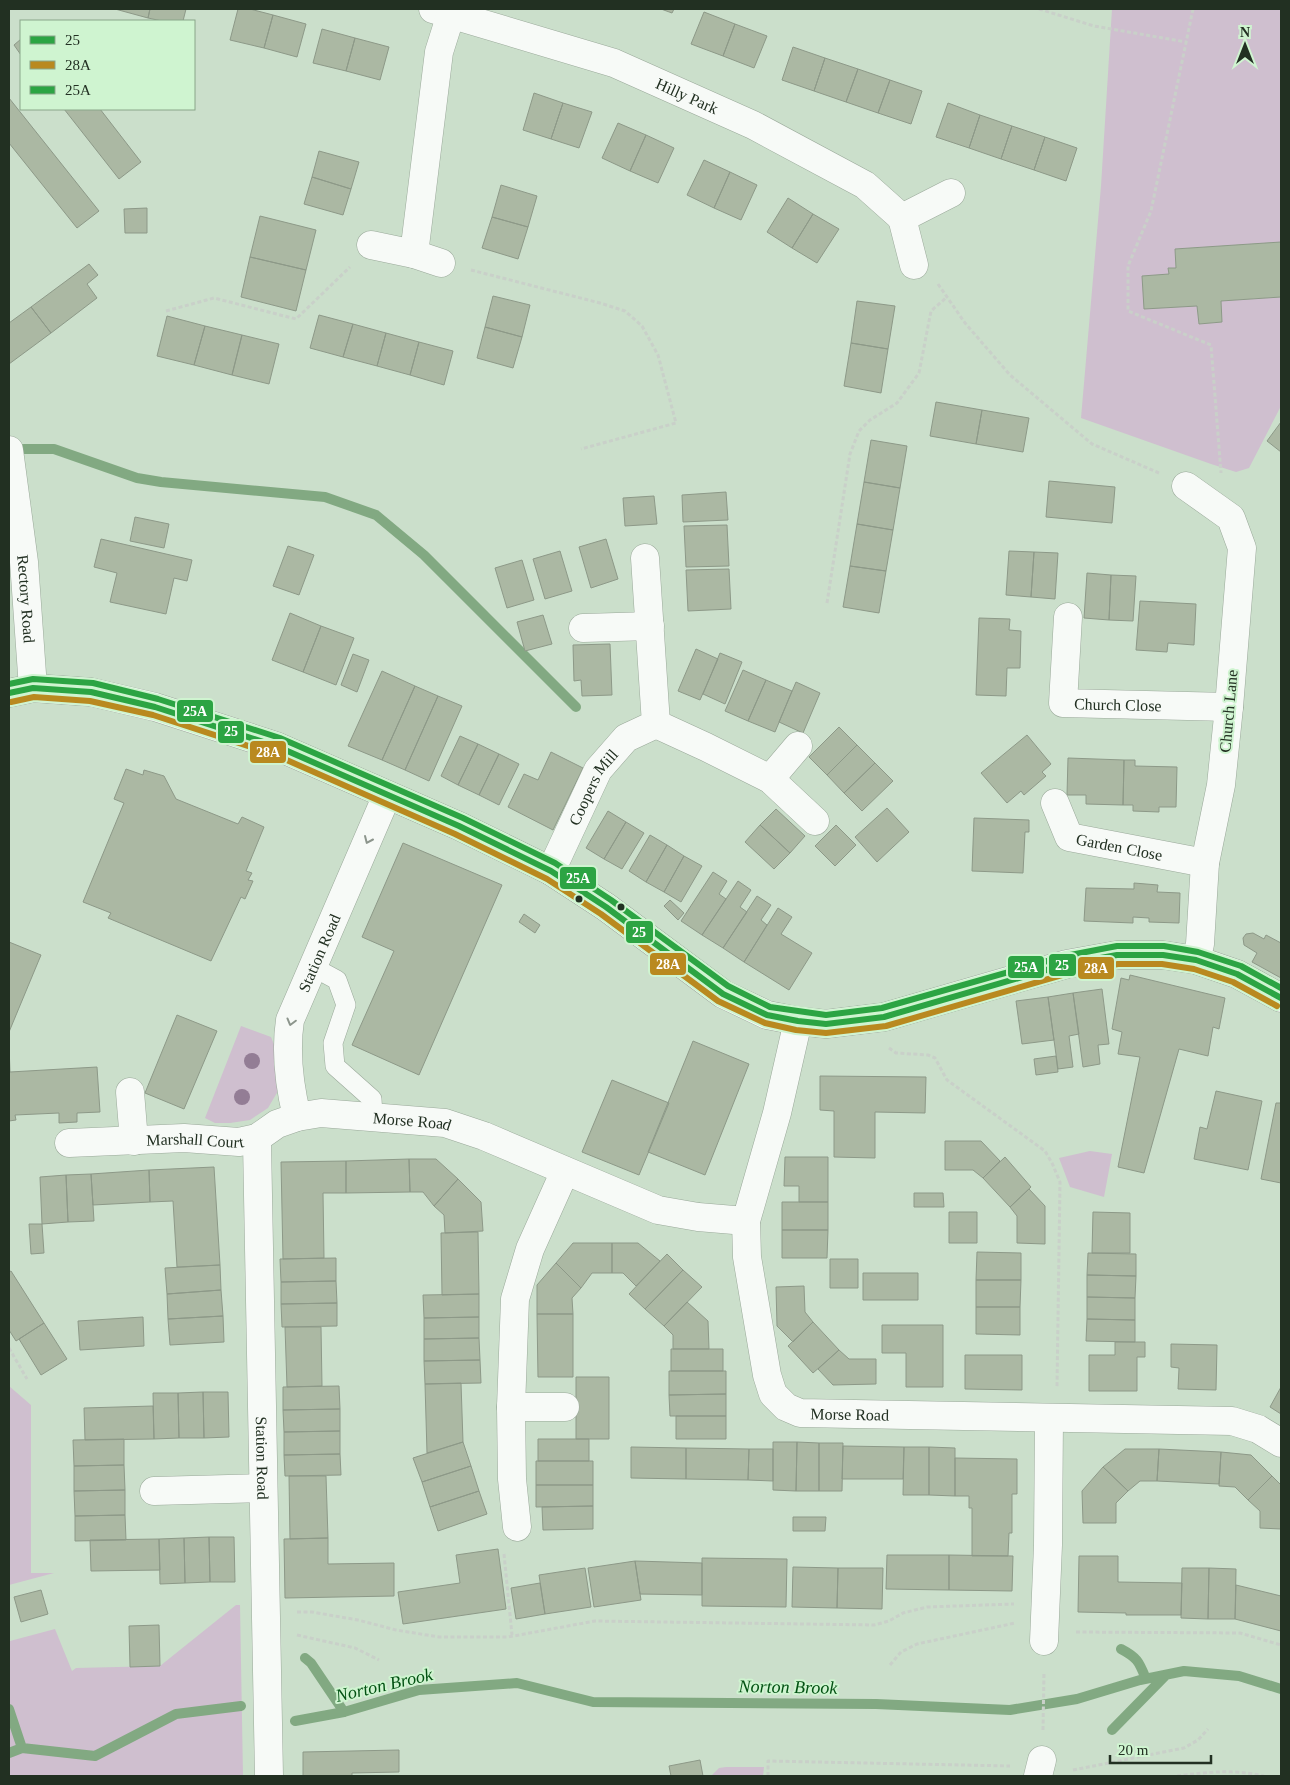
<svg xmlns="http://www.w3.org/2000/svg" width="1290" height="1785" font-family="'Times New Roman',serif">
<rect width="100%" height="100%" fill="#cbdfcb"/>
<path fill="#cfbfcf" d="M1112 9H1281V242L1175 249 1176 268H1168L1169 274 1142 276 1197 306 1199 324 1222 322 1221 301 1281 297V406L1249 468 1236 472 1211 464 1081 418 1101 186Z
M241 1026 271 1037 277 1052 278 1091 268 1108 250 1120 230 1123H215L205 1118Z
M1090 1151 1112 1154 1104 1197 1070 1187 1059 1158Z
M9 1386 31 1405V1573H54L9 1585Z
M236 1605H240L243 1776H9V1637L10 1641 55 1629 72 1671 76 1668 160 1666Z
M726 1767H764L763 1776H711L719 1768Z"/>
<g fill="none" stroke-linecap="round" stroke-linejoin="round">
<path stroke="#82a982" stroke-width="10" d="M24 449H54L137 478 161 482 325 497 376 515 424 555 576 707
M1121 1649C1138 1658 1139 1662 1146 1679
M305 1658 311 1663 344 1712
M9 1709 22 1748 95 1756 176 1714 241 1706
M295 1721 344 1712 419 1690 517 1683 593 1702 876 1704 1010 1710 1077 1699 1140 1680 1184 1671 1239 1676 1281 1689
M1112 1730 1166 1675
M9 1753 22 1748"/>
</g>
<path fill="#abb8a3" stroke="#8d9988" d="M115 9H150L148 18Z
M150 9H186L183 21H162L148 18Z
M238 9H250L273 15 264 48 230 40Z
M661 9H674L672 13Z
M704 12 735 24 723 56 691 44Z
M273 15 306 24 297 57 264 48Z
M735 24 767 36 754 68 723 56Z
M322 29 355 38 346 71 313 63Z
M355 38 389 47 380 80 346 71Z
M21 39V55L14 45Z
M793 47 825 58 814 91 782 80Z
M825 58 858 69 846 102 814 91Z
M858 69 890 80 878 113 846 102Z
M890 80 922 91 911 124 878 113Z
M534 93 563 103 551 139 523 130Z
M9 98 99 211 77 228 9 143Z
M563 103 592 112 579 148 551 139Z
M948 103 980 115 969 148 936 137Z
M64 109H100L141 162 119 179Z
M980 115 1012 126 1001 159 969 148Z
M618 123 646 135 630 171 602 158Z
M1012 126 1045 137 1034 170 1001 159Z
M646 135 674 148 658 183 630 171Z
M1045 137 1077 148 1066 181 1034 170Z
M319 151 359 162 351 189 312 177Z
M704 160 730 172 714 208 687 195Z
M730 172 757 185 741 220 714 208Z
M312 177 351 189 343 215 304 204Z
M501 185 537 196 528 227 492 217Z
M788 198 813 214 792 248 767 232Z
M147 208V233H125L124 209Z
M813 214 839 229 817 263 792 248Z
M260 216 316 230 306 270 250 257Z
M492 217 528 227 518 259 482 248Z
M1281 242V297L1221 301 1222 322 1199 324 1197 306 1144 309 1142 276 1169 274 1168 268H1176L1175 249Z
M250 257 306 270 296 311 241 297Z
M89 264 98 275 87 284 97 298 51 333 31 307Z
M493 296 530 305 522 337 485 327Z
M857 301 895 306 888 349 851 343Z
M31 307 51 333 9 364V323Z
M319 315 353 324 343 357 310 348Z
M167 316 205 326 194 365 157 356Z
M353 324 386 333 377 366 343 357Z
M205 326 242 335 232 375 194 365Z
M485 327 522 337 513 368 477 358Z
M386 333 419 342 410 375 377 366Z
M242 335 279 344 269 384 232 375Z
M419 342 453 351 444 385 410 375Z
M851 343 888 349 881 393 844 386Z
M936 402 982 410 976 444 930 436Z
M982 410 1029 418 1023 452 976 444Z
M1281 422V452L1267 441Z
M871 440 907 446 900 488 864 482Z
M1049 481 1115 487 1112 523 1046 517Z
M864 482 900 488 893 530 857 524Z
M726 492 728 520 683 522 682 495Z
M654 496 657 524 625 526 623 498Z
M135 517 169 524 164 548 130 541Z
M857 524 893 530 886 571 850 566Z
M727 525 729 566 686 567 684 526Z
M101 539 192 560 187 581 174 578 166 614 110 602 117 573 94 567Z
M606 539 618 579 591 588 579 547Z
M288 546 314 555 299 595 273 586Z
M560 551 572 591 545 599 533 559Z
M1009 551 1034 552 1031 597 1006 595Z
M1034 552 1058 553 1055 599 1031 597Z
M522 560 534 600 507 608 495 568Z
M850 566 886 571 879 613 843 607Z
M729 569 731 609 688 611 686 570Z
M1087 573 1111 575 1109 620 1084 618Z
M1111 575 1136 576 1133 621 1109 620Z
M1140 601 1196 604 1194 645 1168 643 1167 652 1136 650Z
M290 613 321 626 303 672 272 660Z
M543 615 552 644 525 651 517 622Z
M979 618 1010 619 1009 630 1021 631 1020 668H1007L1006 696 976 695Z
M321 626 354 638 336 685 303 672Z
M610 644 612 695 582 696 581 680 574 681 573 645Z
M696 649 718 659 700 700 678 691Z
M720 653 742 662 725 704 703 694Z
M353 654 369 660 357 692 341 685Z
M743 670 766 680 748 721 725 711Z
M382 671 415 686 382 760 348 746Z
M766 680 792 691 775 732 748 721Z
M796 682 820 693 803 733 779 722Z
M415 686 438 696 405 770 382 760Z
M438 696 462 706 429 781 405 770Z
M839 727 857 745 827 775 809 757Z
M1027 735 1051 764 1042 772 1046 776 1024 795 1021 791 1007 803 981 773Z
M460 736 478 744 458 785 441 776Z
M478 744 499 754 479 795 458 785Z
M857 745 875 763 844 793 827 775Z
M551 752 583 768 553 830 508 807 524 774 538 780Z
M499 754 519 764 499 805 479 795Z
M1068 758 1124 760 1123 805 1086 804V795H1067Z
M1124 760H1135V766L1177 767 1176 807H1159V812L1133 811V805H1123Z
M875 763 893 781 862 811 844 793Z
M126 769 143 775 144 770 164 776 176 799 238 824 242 817 264 827 246 871 252 873 248 880 253 881 245 899 241 897 211 961 108 918 111 913 83 902 124 803 114 799Z
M887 808 909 832 877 862 855 837Z
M776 809 805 836 790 853 760 825Z
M608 811 626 822 604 859 586 848Z
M974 818 1029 820V832H1025L1023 873 972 871Z
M626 822 644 833 622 869 604 859Z
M760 825 790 853 774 869 745 842Z
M836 825 856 845 835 866 815 846Z
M650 835 667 845 646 882 629 871Z
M403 843 502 885 419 1075 352 1045 394 951 362 937Z
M667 845 684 856 664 892 646 882Z
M684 856 702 866 681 902 664 892Z
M713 872 727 881 719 894 726 899 702 935 681 921Z
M738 881 751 890 740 907 747 912 723 948 702 935Z
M1134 883 1158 885 1157 892 1180 893 1179 923 1149 922V918L1133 917V923L1084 921 1086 888 1134 889Z
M757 896 771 905 761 920 767 925 744 962 723 948Z
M670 900 684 913 678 920 664 906Z
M778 908 792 917 781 934 812 953 789 990 744 962Z
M524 914 540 925 535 933 519 922Z
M1253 933 1264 939 1266 935 1281 943V978L1252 962 1257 953 1244 945 1243 938 1246 934Z
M9 942 41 955 9 1032Z
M1130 975 1225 998 1219 1029 1213 1027 1208 1056 1179 1049 1144 1173 1118 1167 1140 1057 1118 1054 1122 1032 1112 1029 1121 978 1129 980Z
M1102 989 1109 1044 1098 1045 1100 1064 1083 1067 1073 993Z
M1073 993 1079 1034 1069 1036 1073 1067 1058 1069 1048 997Z
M1048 997 1054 1040 1022 1044 1016 1001Z
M177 1015 217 1031 184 1109 145 1093Z
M693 1041 749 1064 705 1175 648 1152Z
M9 1046 10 1072 97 1067 100 1112 77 1113V1122L59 1123V1113L15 1115 16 1120 9 1121Z
M1056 1056 1058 1072 1036 1075 1034 1059Z
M820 1076 926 1077 925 1113 875 1112V1158L834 1157V1111L820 1110Z
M612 1080 669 1103 639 1175 582 1152Z
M1216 1091 1262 1101 1248 1170 1194 1159 1200 1127 1207 1129Z
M1276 1103H1281V1183L1261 1179Z
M945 1141H981L1000 1161 983 1178 973 1170H945Z
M785 1157H828V1202H799V1186H784Z
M1005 1157 1031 1187 1010 1207 983 1178Z
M409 1159H436L458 1179 434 1206 423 1192H410Z
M409 1159 410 1192 346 1193V1161Z
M346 1161V1193H323L324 1258 283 1259 281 1162Z
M214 1167 220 1265 177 1267 173 1201 150 1202 149 1170Z
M149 1170 150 1202 93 1205 91 1174Z
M91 1174 94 1221 68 1222 66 1175Z
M66 1175 68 1222 42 1224 40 1177Z
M458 1179 481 1202 483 1231 445 1233 444 1215 434 1206Z
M1029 1189 1045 1206V1244L1017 1243V1216L1010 1207Z
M914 1193H943L944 1207H914Z
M782 1202H828V1230H782Z
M949 1212H977V1243H949Z
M1093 1212 1130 1213V1253H1092Z
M29 1224H42L44 1253 31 1254Z
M782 1230H828L827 1258H782Z
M478 1232 479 1294 442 1295 441 1233Z
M573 1243H612V1273H592L581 1288 556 1263Z
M612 1243H638L660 1261 636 1286 623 1273H612Z
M977 1252 1021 1253V1280H976Z
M1088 1253 1136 1254V1276L1087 1275Z
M667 1254 683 1270 645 1309 629 1294Z
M336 1258V1281L281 1282 280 1259Z
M830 1259H858V1288H830Z
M556 1263 581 1288 572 1298 573 1314H537V1285Z
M220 1265 221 1290 167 1294 165 1268Z
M683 1270 702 1287 664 1326 645 1309Z
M11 1271 44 1323 16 1341 9 1330V1272Z
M863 1273H918V1300H863Z
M1087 1275 1136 1276 1135 1298 1087 1297Z
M976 1280H1021L1020 1307H976Z
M336 1281 337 1303 281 1304V1282Z
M804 1286 805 1312 813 1322 793 1342 777 1326 776 1287Z
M221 1290 223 1316 168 1319 167 1294Z
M479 1294V1317L424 1318 423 1295Z
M1087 1297 1135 1298V1320L1087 1319Z
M687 1302 708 1321 709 1349H673V1335L664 1326Z
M337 1303V1326L282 1327 281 1304Z
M976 1307H1020V1335L976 1334Z
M537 1314H573V1377H538Z
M223 1316 224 1342 170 1345 168 1319Z
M143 1317 144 1346 80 1350 78 1321Z
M479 1317V1338L424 1339V1318Z
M1087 1319 1135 1320V1342L1086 1341Z
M813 1322 839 1350 813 1373 788 1346Z
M44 1323 67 1359 41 1375 19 1339Z
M882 1325H943V1387H906V1353H882Z
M285 1327H321L322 1386 287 1387Z
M479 1338 480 1360 424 1361V1339Z
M1115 1342H1145V1357H1137V1391H1089V1355H1115Z
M1171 1344 1217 1345 1216 1390 1178 1389 1179 1368 1171 1367Z
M671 1349H723V1371H671Z
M839 1350 849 1359H876V1384L833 1385 818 1369Z
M965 1355H1022V1390L965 1389Z
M480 1360 481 1383 425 1384 424 1361Z
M669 1371H726V1394L669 1395Z
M576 1377H609V1439H576Z
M461 1383 463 1442 427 1453 425 1384Z
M339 1386 340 1409 283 1410V1387Z
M1281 1387V1414L1270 1407Z
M203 1392H228L229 1437 204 1438Z
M203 1392 204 1438H179L178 1393Z
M153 1393H178L179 1438 154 1439Z
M726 1394V1416H670L669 1395Z
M153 1406 154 1439 85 1440 84 1408Z
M340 1409V1431L284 1432 283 1410Z
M676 1416H726V1439H676Z
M340 1431V1454L284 1455V1432Z
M124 1439V1465L74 1466 73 1440Z
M538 1439H589V1461H538Z
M463 1442 471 1466 422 1482 413 1458Z
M773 1442H797L796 1491 773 1490Z
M797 1442 819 1443V1491H796Z
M819 1443H843L842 1491H819Z
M843 1446 904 1447 903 1479H842Z
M631 1447 686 1448V1479L631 1478Z
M904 1447H929V1495H903Z
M929 1447 955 1448V1496L929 1495Z
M686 1448 749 1449 748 1480 686 1479Z
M749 1449H773V1481L748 1480Z
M1125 1449H1159L1157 1481H1140L1128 1491 1103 1467Z
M1159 1449 1221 1452 1219 1484 1157 1481Z
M1221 1452 1251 1455 1272 1476 1248 1500 1235 1487 1219 1486Z
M340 1454 341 1475 285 1476 284 1455Z
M955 1458 1017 1459V1494H1012V1533H1009L1008 1556H972V1508H969V1496H955Z
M536 1461H593V1485H536Z
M124 1465 125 1490 74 1491V1466Z
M471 1466 479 1491 430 1507 422 1482Z
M1103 1467 1128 1491 1116 1503V1523H1083L1082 1491Z
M289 1476H326L328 1538 290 1539Z
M1272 1476 1281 1485V1529L1260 1528V1511L1248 1500Z
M536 1485H593V1506L536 1507Z
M125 1490V1515L75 1516 74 1491Z
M479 1491 487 1514 438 1531 430 1507Z
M593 1506V1529L543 1530 542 1507Z
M125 1515 126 1540 75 1541V1516Z
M793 1517H826L825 1531H793Z
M209 1537 210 1582 185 1583 184 1538Z
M209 1537H234L235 1582H210Z
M184 1538 185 1583 160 1584 159 1539Z
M328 1538V1564L394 1563V1596L285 1598 284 1539Z
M159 1539 160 1570 91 1571 90 1540Z
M498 1549 506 1609 403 1624 398 1592 460 1583 456 1555Z
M887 1555H949V1590L886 1589Z
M949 1555 1013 1556 1012 1591 949 1590Z
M1079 1556H1118V1582L1182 1583 1181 1615H1126V1613L1078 1612Z
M702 1558 787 1559 786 1607 702 1606Z
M635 1561 702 1563V1595L640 1594Z
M635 1561 641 1600 594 1607 588 1568Z
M793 1567 838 1568 837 1608 792 1607Z
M585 1568 591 1607 545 1614 539 1575Z
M838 1568H883L882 1609 837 1608Z
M1182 1568H1209L1208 1619 1181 1618Z
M1209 1568 1236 1569 1235 1619H1208Z
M540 1583 545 1614 516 1619 511 1588Z
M1236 1585 1281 1596V1631L1235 1619Z
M41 1590 48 1614 21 1622 14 1597Z
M159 1625 160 1666 130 1667 129 1626Z
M399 1750V1772L352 1773V1776H303V1752Z
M700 1760 703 1776H671L669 1766Z"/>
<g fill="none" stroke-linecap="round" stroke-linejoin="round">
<defs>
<path id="service" d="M313 967 337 980 346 1005 333 1043 335 1066 372 1099 373 1117"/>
<g id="minor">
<path id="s1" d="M433 9 614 63 753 125 865 185 902 218"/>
<path d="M371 245 414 254 441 263"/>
<path d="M414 254 439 52 451 14"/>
<path d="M914 265 902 218 951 193"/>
<path id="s2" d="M9 450 24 562 33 688"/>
<path d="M1186 486 1231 518 1242 548 1229 707 1221 785 1205 863 1200 944 1196 960"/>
<path id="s3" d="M1068 617 1063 703 1229 707"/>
<path d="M583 628 650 626"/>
<path d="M656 724 706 747 770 779 815 821"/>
<path d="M770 779 798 746"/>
<path id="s4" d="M1055 803 1069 837 1205 863"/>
<path id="s5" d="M551 871 598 770 626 738 656 724 645 558"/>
<path d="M130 1092 134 1141"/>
<path id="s6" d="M297 1117C289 1084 285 1053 290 1020L387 795"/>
<path id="s7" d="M257 1138C260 1351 265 1564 269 1776"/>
<path id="s8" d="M69 1143 184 1138 239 1142 257 1138 277 1124 297 1117 321 1113 445 1123 484 1136 658 1210 698 1217 746 1221 777 1113 798 1021"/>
<path id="s9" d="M746 1221 747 1257 767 1375 773 1394 786 1407 800 1413 1232 1421 1258 1429 1281 1443"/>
<path d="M511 1407H565"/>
<path d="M154 1491 263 1488"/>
<path d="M517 1527 512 1479 511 1407 515 1299 530 1249 565 1171"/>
<path d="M1044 1641 1048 1545 1049 1419"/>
<path d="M1038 1776 1042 1760"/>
</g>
<path id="secondary" d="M9 693 33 688 91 692 155 707 276 746 459 826 551 871 606 907 723 994 767 1015 798 1021 826 1024 884 1017 1067 964 1117 955H1163L1196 960 1237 974 1281 998"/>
</defs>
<use href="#service" stroke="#9aa99a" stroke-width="20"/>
<use href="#minor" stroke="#9aa99a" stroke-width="29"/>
<use href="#secondary" stroke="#9aa99a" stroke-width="29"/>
<path stroke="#c9d0c9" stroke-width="3" stroke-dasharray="4 2.5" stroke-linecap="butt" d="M1039 9 1094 26 1186 42
M1193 9 1151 211 1128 266V311L1211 345 1221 473
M471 270 600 303 625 311 642 326 658 355 676 423 581 449
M938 284 965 323 1010 375 1092 444 1159 473
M166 311 214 298 296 319 350 267
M827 603 850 454 859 431 870 420 897 403 919 373 931 311 947 297
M889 1048 896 1053 928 1055 935 1058 947 1080 1045 1151 1052 1163 1060 1182 1057 1387
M9 1348 27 1379
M504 1554 512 1635
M297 1612H312L358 1620 396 1630 439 1637H508L595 1621 874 1625 889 1621 903 1613 927 1607 1014 1604
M1076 1632 1240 1633 1281 1645
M297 1635 355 1648 379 1660
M890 1665 901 1652 917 1644 1015 1623
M1043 1730 1044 1672
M1073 1770 1184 1748 1198 1740 1208 1729
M768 1776V1761L1010 1766
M1177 1776C1208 1772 1233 1769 1264 1776"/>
<use href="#service" stroke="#f7faf7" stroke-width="19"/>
<use href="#minor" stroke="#f7faf7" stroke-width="28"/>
<use href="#secondary" stroke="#f7faf7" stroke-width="28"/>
<defs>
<path id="bus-1" d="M9 693 33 688 91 692 155 707 276 746 459 826 551 871 606 907 723 994 767 1015 798 1021 826 1024 884 1017 1067 964 1117 955H1163L1196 960 1237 974 1281 998"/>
<path id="bus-2" d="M11 702 34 697 90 701 153 715 273 754 455 834 547 879 601 914 718 1001 765 1023 796 1030 826 1033 886 1026 1069 973 1118 964H1162L1194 969 1233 982 1277 1006"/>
<path id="bus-3" d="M9 684 33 679 93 683 158 699 280 738 463 818 555 863 611 900 728 986 770 1007 826 1015 882 1008 1065 956 1117 946H1164L1198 952 1241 966 1281 988"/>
</defs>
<use href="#bus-1" stroke="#cff4d0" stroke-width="10"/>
<use href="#bus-2" stroke="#cff4d0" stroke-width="10"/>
<use href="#bus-3" stroke="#cff4d0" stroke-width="10"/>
<use href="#bus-1" stroke="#2ca443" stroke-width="6"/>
<use href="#bus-2" stroke="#b9891f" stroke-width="6"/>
<use href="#bus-3" stroke="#2ca443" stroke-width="6"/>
</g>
<g fill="#937d95">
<circle cx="252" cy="1061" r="8"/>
<circle cx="242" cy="1097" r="8"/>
</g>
<defs><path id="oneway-chevron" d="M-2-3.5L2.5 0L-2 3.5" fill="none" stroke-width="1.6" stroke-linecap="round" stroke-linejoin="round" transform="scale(1.25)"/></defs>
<g stroke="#8c958c">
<use href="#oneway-chevron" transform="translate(368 840) rotate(114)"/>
<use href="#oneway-chevron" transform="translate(291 1022) rotate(105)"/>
</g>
<g fill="#223022" stroke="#cff4d0" stroke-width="2">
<circle cx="579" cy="899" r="4.5"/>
<circle cx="621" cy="907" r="4.5"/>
</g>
<g text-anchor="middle" stroke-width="4" stroke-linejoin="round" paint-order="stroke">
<g font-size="16" fill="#223022" stroke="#cff4d0">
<text dy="6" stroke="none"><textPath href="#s1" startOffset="269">Hilly Park</textPath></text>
<text dy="6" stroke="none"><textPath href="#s2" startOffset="150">Rectory Road</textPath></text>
<text dy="6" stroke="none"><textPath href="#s3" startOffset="141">Church Close</textPath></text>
<text transform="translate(1228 711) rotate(-85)" y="6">Church Lane</text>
<text dy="6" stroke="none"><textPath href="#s5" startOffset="94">Coopers Mill</textPath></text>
<text dy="6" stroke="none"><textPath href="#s4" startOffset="88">Garden Close</textPath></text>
<text dy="6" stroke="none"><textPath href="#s6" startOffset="171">Station Road</textPath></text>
<text dy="6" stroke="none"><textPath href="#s8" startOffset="350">Morse Road</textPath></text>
<text dy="6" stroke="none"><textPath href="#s8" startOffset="126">Marshall Court</textPath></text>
<text dy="6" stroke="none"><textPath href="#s9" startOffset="259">Morse Road</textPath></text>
<text dy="6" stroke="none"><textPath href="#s7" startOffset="320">Station Road</textPath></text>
</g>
<g font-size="18" font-style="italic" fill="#035213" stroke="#cff4d0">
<text transform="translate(384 1685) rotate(-13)" y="6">Norton Brook</text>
<text transform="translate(788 1687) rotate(1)" y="6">Norton Brook</text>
</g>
</g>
<g stroke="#cff4d0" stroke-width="2">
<rect x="176" y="699" width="38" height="24" rx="5" fill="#2ca443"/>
<rect x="217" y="720" width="28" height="24" rx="5" fill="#2ca443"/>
<rect x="249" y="740" width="38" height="24" rx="5" fill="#b9891f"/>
<rect x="559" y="866" width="38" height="24" rx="5" fill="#2ca443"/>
<rect x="625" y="920" width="29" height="24" rx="5" fill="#2ca443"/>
<rect x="649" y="952" width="38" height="24" rx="5" fill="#b9891f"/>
<rect x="1048" y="953" width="29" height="24" rx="5" fill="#2ca443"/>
<rect x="1007" y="955" width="38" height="24" rx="5" fill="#2ca443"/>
<rect x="1077" y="956" width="38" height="24" rx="5" fill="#b9891f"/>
</g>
<g font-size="14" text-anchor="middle" font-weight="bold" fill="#fff">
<text x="195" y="716">25A</text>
<text x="231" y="736">25</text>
<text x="268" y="757">28A</text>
<text x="578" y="883">25A</text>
<text x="639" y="937">25</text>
<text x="668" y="969">28A</text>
<text x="1062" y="970">25</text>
<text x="1026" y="972">25A</text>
<text x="1096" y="973">28A</text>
</g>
<rect width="1290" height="1785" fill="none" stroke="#223022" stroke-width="20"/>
<rect x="20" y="20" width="175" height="90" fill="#cff4d0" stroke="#8aa68a"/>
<rect x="30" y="36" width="25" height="8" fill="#2ca443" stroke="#8aa68a"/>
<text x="65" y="45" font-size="15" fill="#223022">25</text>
<rect x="30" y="61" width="25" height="8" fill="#b9891f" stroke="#8aa68a"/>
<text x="65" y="70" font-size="15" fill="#223022">28A</text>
<rect x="30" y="86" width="25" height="8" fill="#2ca443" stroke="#8aa68a"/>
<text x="65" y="95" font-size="15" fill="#223022">25A</text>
<g transform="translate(1245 45)" stroke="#cff4d0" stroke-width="4" paint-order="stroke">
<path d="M0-4L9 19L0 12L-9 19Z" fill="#223022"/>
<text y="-8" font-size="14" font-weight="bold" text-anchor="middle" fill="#223022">N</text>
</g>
<path d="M1110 1755v8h101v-8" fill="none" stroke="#223022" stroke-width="2.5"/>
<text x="1118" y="1755" font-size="15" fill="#223022" stroke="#cff4d0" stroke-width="4" paint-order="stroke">20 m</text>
</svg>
